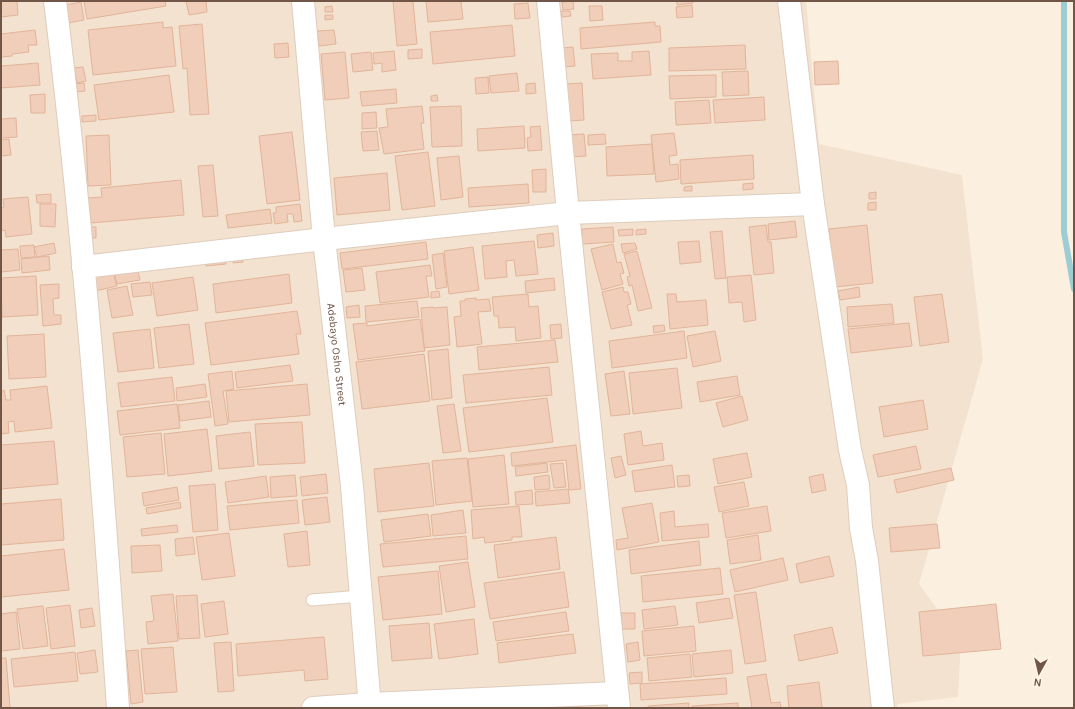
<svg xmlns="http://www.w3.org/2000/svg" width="1075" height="709" font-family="Karla,sans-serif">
<rect width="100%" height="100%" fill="#fbf0e0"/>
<path fill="#f3e2cf" d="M1 1H806L819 144 962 175 983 359 919 584 961 642 958 697 897 704 898 708H1Z"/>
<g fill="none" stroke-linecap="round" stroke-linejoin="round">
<path stroke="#9ccdd5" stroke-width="6" d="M1064 1V232L1074 289"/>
</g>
<path fill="#f0ceb9" stroke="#e2b49a" d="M1 1H17L18 15 1 17Z
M84 1H165L166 6 87 19Z
M186 1H206L207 12 189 15Z
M393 1H413L417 44 397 46Z
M426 1H461L463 19 428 22Z
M573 1 574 9 563 10 562 2Z
M677 1H693V3L677 5Z
M81 2 84 20 68 23 65 5Z
M528 3 530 18 515 19 514 4Z
M692 5 693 17 677 18 676 7Z
M332 6 333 12H325V7Z
M589 6H602L603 20 590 21Z
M561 11H570L571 16 562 17Z
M325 15H333V19L325 20Z
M163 22V28L172 27 176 66 93 75 88 30Z
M655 22V26H660L661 42 581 49 580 28Z
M202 24 209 114 190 115 187 68 183 69 179 26Z
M512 25 515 56 433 64 430 32Z
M35 30 37 45H28L29 52 12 54V56L1 57V34Z
M334 30 336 44 319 46 317 31Z
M288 43 289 57 275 58 274 44Z
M745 45 746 69 669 71V48Z
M573 47 575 66 563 67 562 48Z
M422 49V58L408 59V50Z
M394 51 396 70 382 72V63L374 64 373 53Z
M649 51 651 75 593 79 591 54 618 53V61H632V52Z
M345 52 349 98 325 100 321 54Z
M371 52 373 70 353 72 351 54Z
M838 61 839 84 815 85 814 62Z
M38 63 40 85 1 88V66Z
M83 67 86 81 77 83 74 68Z
M748 71 749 95 723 96 722 72Z
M517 73 519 91 491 93 489 76Z
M169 75 174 112 99 120 94 85Z
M716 75V97L670 99 669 76Z
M488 77 489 93 476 94 475 78Z
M84 83 85 91 76 92 75 84Z
M535 83 536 93 526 94V84Z
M582 83 584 120 569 121 567 84Z
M396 89 397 103 362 106 360 92Z
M45 94V113H31L30 95Z
M437 95 438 101H431V96Z
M764 97 765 120 715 123 713 100Z
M709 100 711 123 676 125 675 102Z
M422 106 424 123H421L424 149 384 154 379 128 388 127 386 109Z
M461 106 462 146 432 147 430 107Z
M376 112 377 128 362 129V113Z
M96 115V121L82 122V116Z
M16 118 17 137 1 138V119Z
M524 126 525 148 478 151 477 129Z
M540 126 542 150 528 151 527 138 531 137 530 127Z
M377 131 379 150 363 151 361 132Z
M292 132 300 200 267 204 259 136Z
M674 133 677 155 669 156 670 165 678 164 679 179 656 182 651 135Z
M584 134 586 156 570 157 569 135Z
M605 134 606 144 588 145V135Z
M109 135 111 185 88 186 86 136Z
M9 139 11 155 1 156V140Z
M652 144 654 174 607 176 606 147Z
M428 152 435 206 402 210 395 156Z
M753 155 754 179 681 184 680 160Z
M459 156 463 197 441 200 437 158Z
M213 165 218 216 203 217 198 166Z
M546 169V192H533L532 170Z
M387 173 390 210 337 215 334 178Z
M181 180 184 215 91 223 88 198 102 197 101 188Z
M753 183V189L743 190V184Z
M528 184 529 203 469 207 468 188Z
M692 186V191H684V187Z
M876 192V199H869V193Z
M51 194V203H37L36 195Z
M28 197 32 234 6 237 5 230 1 231V208L4 207 3 199Z
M876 202V210H868V203Z
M40 204H56L55 227 40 226Z
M300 204 302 221 294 222 293 214H287L288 222 275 224 273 213H276V207Z
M270 209 272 223 228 228 226 215Z
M795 221 797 237 769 240 768 224Z
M766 225 768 242H771L774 273 754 275 749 227Z
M867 225 873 283 835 287 829 229Z
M85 227H96V238H85Z
M613 227 614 242 582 244V229Z
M633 229V235L619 236 618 230Z
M646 229V234L636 235V230Z
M722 231 726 278 715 279 710 232Z
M553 233 554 246 538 248 537 235Z
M534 241 538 274 516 276 514 260 506 261 507 277 485 279 482 246Z
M699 241 701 262 680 264 678 242Z
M426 242 428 259 342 269 340 253Z
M54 243 56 253 37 257 34 247Z
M635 243 637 249 623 253 621 244Z
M613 244 617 263 621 262 624 273 620 274 623 284 602 290 591 249Z
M34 245 35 257 21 258 20 246Z
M473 247 479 290 449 294 444 251Z
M18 249 20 270 1 272V250Z
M637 251 652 308 638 311 632 285 629 286 627 277 630 276 624 254Z
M443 253 447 287 436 289 432 255Z
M242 255 243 262 233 263 232 256Z
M49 256 50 270 22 273 21 259Z
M225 258 226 264 206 266 205 261Z
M430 265 432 276H426L429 297 380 303 376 272Z
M137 267 140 280 117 284 114 272Z
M362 268 365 290 346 292 343 270Z
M112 269 117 286 95 291 91 275Z
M289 274 292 303 216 313 213 284Z
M751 275 756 320 744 322 742 302 729 303 727 277Z
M36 276 38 315 2 317 1 278Z
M193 277 198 310 157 316 152 283Z
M554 278 555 290 526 293 525 281Z
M150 282 152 295 133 297 131 284Z
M59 284V298L53 299 54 315H61V324L43 326 40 285Z
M127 286 133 315 112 318 107 290Z
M623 287 624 292H628L631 304 627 305 632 325 611 329 602 292Z
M859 287 860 297 840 300 838 291Z
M439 291 440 297 431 298V292Z
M528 294 529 307 538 306 541 338 516 341 515 327 499 328 498 316H494L492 297Z
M667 294H676L677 302 706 300 708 325 670 329Z
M942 294 949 342 920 346 914 297Z
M476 298V300L489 299 491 311 478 312 482 344 457 347 454 317 461 316 460 301H465V299Z
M417 301 419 317 366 322 365 306Z
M892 304 894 323 848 327 847 307Z
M359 305 360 317 347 318 346 307Z
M433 307V308L447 307 450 345 424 348 421 308Z
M297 311 301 334H296L299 354 211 365 205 323Z
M420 319 425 351 358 360 353 324 367 323V326Z
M909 323 912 346 851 353 848 329Z
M189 324 194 364 159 368 154 328Z
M561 324 562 338 551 339 550 325Z
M664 325 665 331 654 333 653 326Z
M150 329 154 368 118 372 113 333Z
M684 331 687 358 612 368 609 341Z
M715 331 721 361 693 367 687 336Z
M44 334 46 377 9 379 7 336Z
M555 340 558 362 479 370 477 347Z
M448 349 452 398 432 400 428 351Z
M424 354 430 401 362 409 356 362Z
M290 365 293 381 237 388 235 372Z
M549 367 552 395 466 403 463 375Z
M677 368 682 408 633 414 629 373Z
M232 371 234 389 223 391 228 424 215 426 208 374Z
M624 371 630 414 611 416 605 374Z
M737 376 740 395 700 402 697 382Z
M172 377 175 401 121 407 118 383Z
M205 384 207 397 177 401 176 388Z
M307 384 310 415 229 422 226 391Z
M47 386 52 428 15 432 14 421 8 422 9 433 1 434V391L4 390 6 400H11L10 390Z
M742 396 748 420 723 427 716 403Z
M547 398 553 442 469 452 463 408Z
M923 400 928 429 884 437 879 407Z
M209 401 211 417 180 421 178 405Z
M177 404 180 428 120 435 117 411Z
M454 404 461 451 443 453 437 406Z
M302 422 305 463 258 465 255 424Z
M207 429 212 471 168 476 164 434Z
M641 431 643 446 662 443 664 460 628 465 624 434Z
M250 432 254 466 219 469 216 436Z
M161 433 165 474 127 477 123 437Z
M54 441 58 484 1 489V445Z
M576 445 581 489 569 490 566 460 512 466 511 453Z
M916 446 921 469 878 477 873 455Z
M747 453 752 477 718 484 713 459Z
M504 455 509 504 473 507 468 459Z
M621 456 626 475 615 478 611 458Z
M467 458 472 501 436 505 432 461Z
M429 463 434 506 378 512 374 469Z
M547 463 548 472 516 476 515 467Z
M563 463 566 487 554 488 550 464Z
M672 465 675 487 635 492 632 471Z
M951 468 954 480 897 493 894 480Z
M326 474 328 493 302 496 300 477Z
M823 474 826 490 812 493 809 477Z
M295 475 297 496 271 498 270 477Z
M549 475 550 489 535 490 534 477Z
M689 475 690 486 678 487 677 476Z
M266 476 269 497 228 503 225 482Z
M744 482 749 506 719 512 714 487Z
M215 484 218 530 193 532 189 486Z
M177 487 179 500 144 506 142 493Z
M568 489 570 503 536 506 535 492Z
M532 490 533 504 516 505 515 492Z
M327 497 330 522 305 525 302 500Z
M61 499 64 540 1 545V504Z
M297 500 299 523 230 530 227 506Z
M180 502 181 508 147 514 146 508Z
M652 503 659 542 617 550 616 540 628 538 622 508Z
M519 506 522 537H512V540L485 543 484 537 473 539 471 510Z
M767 506 771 531 726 538 722 513Z
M463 510 466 533 433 536 431 515Z
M674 511 675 527 708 524 709 537 662 541 660 513Z
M428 514 431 536 384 542 381 520Z
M937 524 940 548 891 552 889 528Z
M177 525 178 532 142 536 141 529Z
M307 531 310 565 288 567 284 534Z
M229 533 235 576 202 580 196 537Z
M758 535 761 560 730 564 727 540Z
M466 536 468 559 383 567 380 544Z
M193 537 195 554 176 556 175 539Z
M556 537 560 569 498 578 494 545Z
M699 541 701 565 631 574 629 550Z
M160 545 162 571 132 573 131 546Z
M64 549 69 590 1 597V556Z
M829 556 834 576 800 583 796 564Z
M783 558 788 580 735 592 730 570Z
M468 562 475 607 446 612 439 566Z
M720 568 723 594 643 602 641 576Z
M438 571 442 614 383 620 378 577Z
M564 572 569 607 490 619 484 583Z
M756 592 766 661 745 664 734 595Z
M173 594 178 641 148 644 146 622 154 621 151 596Z
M197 595 200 638 179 639 176 596Z
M729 598 733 618 699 623 696 603Z
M224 601 228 634 205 637 201 604Z
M996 604 1001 649 923 656 919 612Z
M70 605 75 646 51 649 46 608Z
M43 606 48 646 23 649 17 609Z
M675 606 678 625 644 629 642 610Z
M92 608 95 626 81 628 79 610Z
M16 612 20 649 1 651V614Z
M566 612 569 631 496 641 493 622Z
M621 613H635V629H622Z
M474 619 478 654 439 659 434 624Z
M429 623 432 658 392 661 389 626Z
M694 626 696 651 644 656 642 631Z
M832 627 838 653 799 661 794 635Z
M573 634 576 653 499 663 497 643Z
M324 637 328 679 305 681 304 670 238 676 236 644Z
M231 642 234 691 218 692 214 643Z
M638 642 640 660 628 662 626 644Z
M173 647 177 692 145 694 141 649Z
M95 650 98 672 80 674 77 653Z
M138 650 143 702 131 704 126 651Z
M731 650 733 673 694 677 692 654Z
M75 652 78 681 14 687 11 659Z
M690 654 692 677 649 681 647 658Z
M1 658H6L10 707 1 708Z
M642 672V683L630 684 629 673Z
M766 674 771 703 780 702 781 708H752L747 677Z
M726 678 727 694 641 700 640 684Z
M819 682 822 708H789L787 686Z
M689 703V708H648V706Z
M738 703V708H692V706Z
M580 704V708H529Z"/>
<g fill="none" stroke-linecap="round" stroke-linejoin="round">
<defs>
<path id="service" d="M312 600 361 596"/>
<g id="minor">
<path d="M55 1C84 236 102 472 118 708"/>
<path id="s1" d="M303 1 324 239 352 486 370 708"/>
<path d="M548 1 568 213 619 708"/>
<path d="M789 1 813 204 850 450 858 485 861 528 867 561 883 708"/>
<path d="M83 267 324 239 568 213 813 204"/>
<path d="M313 708 369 704 617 693"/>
</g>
</defs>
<use href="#service" stroke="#dfccbd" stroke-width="13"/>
<use href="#minor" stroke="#dfccbd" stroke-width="24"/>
<use href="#service" stroke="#fff" stroke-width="11"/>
<use href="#minor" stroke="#fff" stroke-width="22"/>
</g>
<g text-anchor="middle" stroke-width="4" stroke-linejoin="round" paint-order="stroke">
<g font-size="11" fill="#715648" stroke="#fff5e6">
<text dy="4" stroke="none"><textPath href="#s1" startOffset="355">Adebayo Osho Street</textPath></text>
</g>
</g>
<rect width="1075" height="709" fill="none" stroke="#715648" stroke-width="4"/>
<g transform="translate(1039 673) rotate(188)" stroke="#fff5e6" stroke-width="3" paint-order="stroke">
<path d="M0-3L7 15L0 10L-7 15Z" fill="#715648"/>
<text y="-6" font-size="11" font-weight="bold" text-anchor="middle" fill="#715648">N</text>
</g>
</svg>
